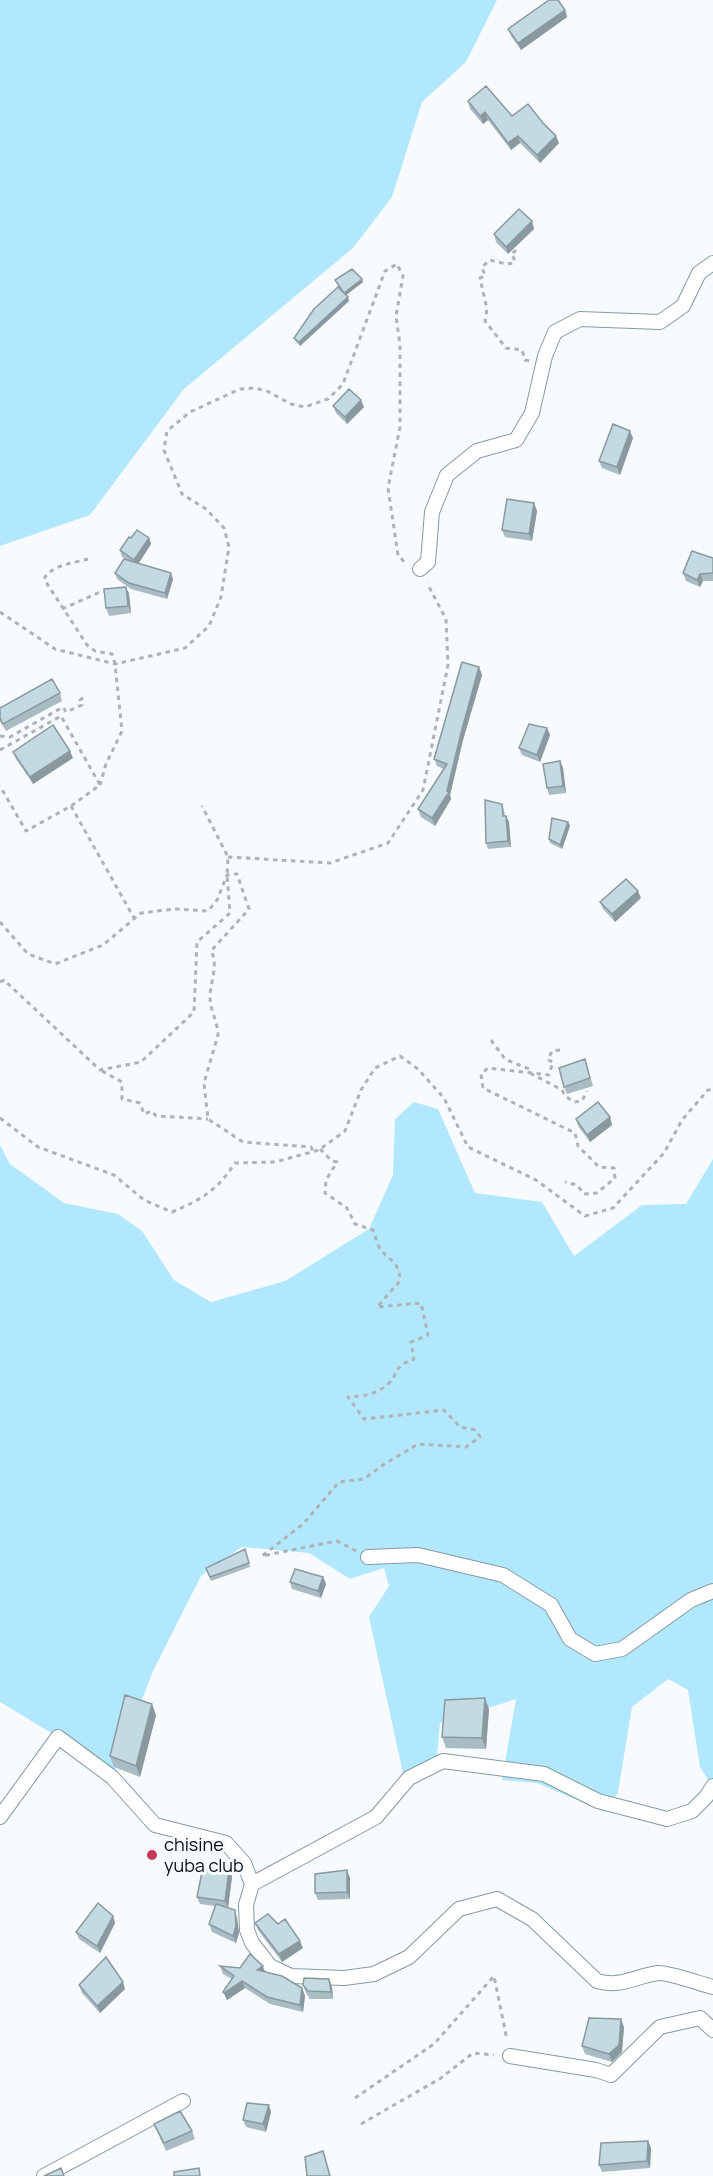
<svg xmlns="http://www.w3.org/2000/svg" width="713" height="2176" font-family="Manrope,sans-serif">
<rect width="100%" height="100%" fill="#f7fbfd"/>
<path fill="#b2e8fd" d="M0 0H497L466 62 422 102 392 197 353 248 184 389 90 515 0 546Z
M414 1102 438 1109 475 1193 542 1202 574 1256 642 1205 686 1204 713 1159V1788L700 1767 688 1690 668 1679 632 1707 618 1792 605 1812 537 1783 502 1780 516 1699 440 1723 436 1767 422 1779 403 1773 369 1617 389 1586 384 1568 350 1579 309 1553 242 1547 201 1576 153 1671 112 1777 58 1737 0 1702V1145L10 1164 64 1203 118 1214 142 1231 174 1280 211 1302 285 1281 369 1229 393 1175 395 1119Z"/>
<g fill="none" stroke-linecap="round" stroke-linejoin="round">
<defs>
<path id="street" d="M420 569 428 562 432 512 447 475 477 451 516 440 532 413 545 356 555 332 580 319 660 322 683 306 699 273 713 263
M368 1557 418 1555 503 1575 551 1605 570 1639 595 1654 622 1649 691 1600 713 1591
M0 1817 58 1737 112 1777 155 1825 226 1843 244 1863 252 1884 376 1817 409 1778 443 1761 544 1774 598 1801 667 1819 692 1811 706 1797 713 1786
M252 1884 246 1905 247 1930 252 1943 270 1966 291 1976 344 1978 374 1974 409 1957 459 1909 497 1899 532 1919 597 1981C622 1988 635 1976 658 1973 668 1972 701 1984 713 1987
M510 2056 596 2070 611 2075 660 2027 700 2018 713 2030
M44 2176 183 2101"/>
</defs>
<use href="#street" stroke="#869aa3" stroke-width="16"/>
<path stroke="#aeb3b6" stroke-width="3" stroke-dasharray="4.5 4.5" stroke-linecap="butt" d="M516 250 511 255 514 258V263L506 264 490 260 482 267 485 276 480 278 487 309 485 321 506 348 522 350 525 360 530 361
M88 559C74 563 51 565 44 579L87 645 95 651 112 654 115 664 122 731 106 764 100 785
M62 609 98 593 108 591
M0 612 55 649 115 664 185 648 209 626 221 597 229 547 224 528 206 509 182 494 164 450 167 431 190 412 240 389 254 388 267 391 291 404 305 407 328 399 343 384 385 271 397 264 403 276 396 316 400 345V427L388 488 398 555 407 565
M0 736 10 737 63 707 66 712 82 705 80 700 86 696
M0 750 61 716 100 785 71 806 26 831 0 786
M71 806 134 918
M228 857 330 863 388 843 423 790 448 665 446 619 427 583
M0 922 28 954 55 964 103 945 141 913 175 909 208 911 217 900 227 875 237 874 249 909 211 951C219 965 210 982 210 998 210 1010 218 1022 218 1035L204 1083 208 1119 243 1142 311 1147 313 1151
M0 982 4 980 100 1070 141 1062 194 1012 197 942 230 913 227 875 228 857 202 806
M491 1040 505 1059 529 1069 530 1073 562 1090 565 1096 574 1102 582 1101 587 1091
M560 1050 552 1051 548 1060 553 1062 549 1075 488 1068 481 1074 483 1088 575 1133 578 1146 599 1167 614 1168 615 1178 597 1193 584 1194 577 1185 565 1182
M102 1071 122 1082V1099L140 1103 144 1114 152 1111 156 1116 208 1119
M0 1118 38 1147 114 1175 144 1200 172 1212C203 1199 217 1190 235 1163L275 1162 319 1150 345 1131 361 1090 375 1068 400 1056 418 1069 444 1098 468 1147 536 1180 585 1216 613 1208 664 1153 682 1120 708 1090H713
M320 1149 332 1161 337 1162 326 1180 325 1193 347 1208 355 1224 373 1230C375 1235 376 1240 378 1245 385 1260 400 1259 400 1281L377 1307 421 1303 428 1335 411 1342 414 1359C391 1368 401 1371 388 1384 376 1395 363 1396 348 1397L364 1419 444 1410 460 1427 476 1430 480 1437 466 1447 418 1444 383 1465 364 1479 339 1482 303 1524 262 1556 337 1541 356 1551
M355 2098 434 2044 494 1976 507 2040
M361 2124 441 2078 473 2053 494 2055"/>
<use href="#street" stroke="#fff" stroke-width="14"/>
</g>
<path fill="#a9bbc3" d="M565 10 567 17 521 50 511 36 508 29Z
M468 101 512 116 559 143 540 163 520 143 511 150 488 120 483 124 470 109Z
M532 221 534 229 508 254 496 242 494 234Z
M335 280 363 282 346 295 349 301 300 346 296 342 294 338 339 287Z
M333 406 364 407 347 424 336 413Z
M633 438 620 475 602 468 599 461Z
M534 503 537 511 532 541 505 537 502 530Z
M131 538H149L151 544 138 564 173 579 167 599 131 589 117 579 115 573 128 560 122 557 120 550Z
M713 558V581H703L700 587 686 581 683 573Z
M126 587 129 594 131 613 109 616 106 608Z
M479 667 482 675 463 740 450 795 451 799 435 826 421 817 418 809 444 769 437 766 434 759Z
M60 693 62 701 6 731 0 721V708Z
M547 728 550 735 540 762 522 755 519 748Z
M13 752 73 758 33 784 16 759Z
M560 761 563 768 566 793 549 795 547 788Z
M502 804 504 810 505 816H506L509 822 511 847 488 849 486 843Z
M568 822 570 826 562 849 550 843 549 839Z
M641 898 615 922 603 909 600 902Z
M587 1066 593 1086 567 1094 564 1087Z
M610 1117 612 1125 590 1142 578 1126 576 1119Z
M245 1549 250 1567 211 1581 206 1568Z
M323 1577 326 1584 321 1598 292 1589 290 1582Z
M489 1709 486 1749 446 1748 442 1737Z
M156 1715 140 1777 114 1767 110 1756Z
M229 1870 232 1877 228 1908 237 1918 239 1933 236 1943 212 1932 209 1924 215 1906 200 1904 197 1897Z
M350 1878V1899L318 1900 315 1893Z
M113 1916 115 1923 100 1953 79 1939 76 1932Z
M255 1923 303 1948 282 1962 258 1930Z
M220 1966 265 1972 302 1988 305 1996 303 2012 270 2004 245 1988 227 2000 223 1992 232 1979 223 1974Z
M329 1979 332 1987 333 1999H310L306 1993 303 1985Z
M79 1985 125 1989 100 2013 82 1993Z
M624 2027 622 2052 612 2062 585 2054 582 2046Z
M271 2112 266 2132 246 2127 243 2120Z
M154 2124 192 2131 195 2139 166 2151Z
M648 2141 651 2148 650 2168 602 2172 599 2165Z"/>
<path fill="#89999f" d="M565 10 567 17 521 50 518 43Z
M485 112 488 120 483 124 480 116Z
M518 136 520 143 511 150 508 143Z
M556 136 559 143 540 163 537 155Z
M532 221 534 229 508 254 506 247Z
M362 279 363 282 345 296 344 293Z
M348 297 349 301 300 346 299 342Z
M361 400 364 407 347 424 345 417Z
M630 431 633 438 620 475 617 467Z
M534 503 537 511 532 541 529 534Z
M149 538 151 544 137 566 134 560Z
M171 573 173 579 167 599 165 593Z
M700 574 703 581 700 587 697 580Z
M126 587 129 594 131 613 128 606Z
M479 667 482 675 463 740 450 795 451 799 435 826 432 818 447 791 461 733Z
M547 728 550 735 540 762 537 755Z
M70 751 73 758 33 784 30 777Z
M560 761 563 768 566 793 563 786Z
M506 816 509 822 511 847 508 841Z
M568 822 570 826 562 849 560 845Z
M638 891 641 898 615 922 612 914Z
M610 1117 612 1125 590 1142 587 1135Z
M323 1577 326 1584 321 1598 318 1591Z
M485 1698 489 1709 486 1749 482 1738Z
M152 1704 156 1715 140 1777 136 1766Z
M229 1870 232 1877 228 1908 225 1901Z
M347 1870 350 1878V1899L347 1892Z
M235 1910 237 1918 239 1933 236 1943 233 1936Z
M113 1916 115 1923 100 1953 97 1946Z
M300 1941 303 1948 282 1962 279 1954Z
M263 1966 265 1974 257 1970Z
M329 1979 332 1987 333 1999 331 1992Z
M242 1981 245 1988 227 2000 224 1993Z
M123 1982 125 1989 100 2013 97 2006Z
M302 1988 305 1996 303 2012 300 2005Z
M621 2019 624 2027 622 2052 612 2062 609 2054Z
M269 2105 271 2112 266 2132 263 2124Z
M648 2141 651 2148 650 2168 647 2161Z"/>
<path fill="#c4dae3" stroke="#89999f" stroke-width="1.5" d="M549 0H558L565 10 518 43 508 29Z
M486 86 512 116 528 104 543 123 556 136 537 155 518 136 508 143 485 112 480 116 468 101Z
M519 209 532 221 506 247 494 234Z
M352 269 362 279 344 293 335 280Z
M338 287 348 297 299 342 294 338 314 309Z
M349 389 361 400 345 417 333 406Z
M613 424 630 431 617 467 599 461Z
M507 499 534 503 529 534 502 530Z
M137 530 149 538 134 560 120 550 129 537 131 538Z
M692 551 713 558V573L700 574 697 580 683 573Z
M124 559 171 573 165 593 129 583 115 573Z
M126 587 128 606 106 608 104 589Z
M462 662 479 667 461 733 447 791 449 792 432 818 418 809 447 764 434 759Z
M52 679 60 693 3 724 0 718V708Z
M529 724 547 728 537 755 519 748Z
M53 725 70 751 30 777 13 752Z
M560 761 563 786 547 788 543 764Z
M485 800 502 804 503 816H506L508 841 486 843Z
M552 818 568 822 560 845 549 839Z
M626 879 638 891 612 914 600 902Z
M585 1059 590 1078 564 1087 559 1068Z
M598 1102 610 1117 587 1135 576 1119Z
M245 1549 249 1563 210 1577 206 1568Z
M295 1569 323 1577 318 1591 290 1582Z
M125 1695 152 1704 136 1766 110 1756Z
M485 1698 482 1738 442 1737 445 1700Z
M203 1867 229 1870 225 1901 197 1897Z
M347 1870V1892L315 1893V1874Z
M98 1903 113 1916 97 1946 76 1932Z
M216 1904 235 1910 236 1926 233 1936 209 1924Z
M268 1914 278 1924 285 1919 300 1941 279 1954 255 1923Z
M250 1954 263 1966 257 1970 282 1976 302 1988 300 2005 267 1997 242 1981 224 1993 223 1992 234 1976 220 1966 240 1968Z
M106 1957 123 1982 97 2006 79 1985Z
M304 1978 329 1979 331 1992 308 1991 303 1985Z
M589 2018 621 2019 619 2045 609 2054 582 2046Z
M247 2103 269 2105 263 2124 243 2120Z
M180 2111 192 2131 164 2143 154 2124Z
M648 2141 647 2161 599 2165 601 2143Z
M323 2151 330 2176H307L305 2157Z
M61 2168 64 2176H44Z
M199 2168 200 2176H174V2172Z"/>
<circle fill="#c83854" stroke="#f7fbfd" stroke-width="2" cx="152" cy="1855" r="6"/>
<g text-anchor="middle" stroke-width="6" stroke-linejoin="round" paint-order="stroke">
<g font-size="18" fill="#070f12" stroke="#f7fbfd" text-anchor="start">
<text x="164" y="1851">chisine<tspan x="164" dy="21">yuba club</tspan></text>
</g>
</g>
</svg>
